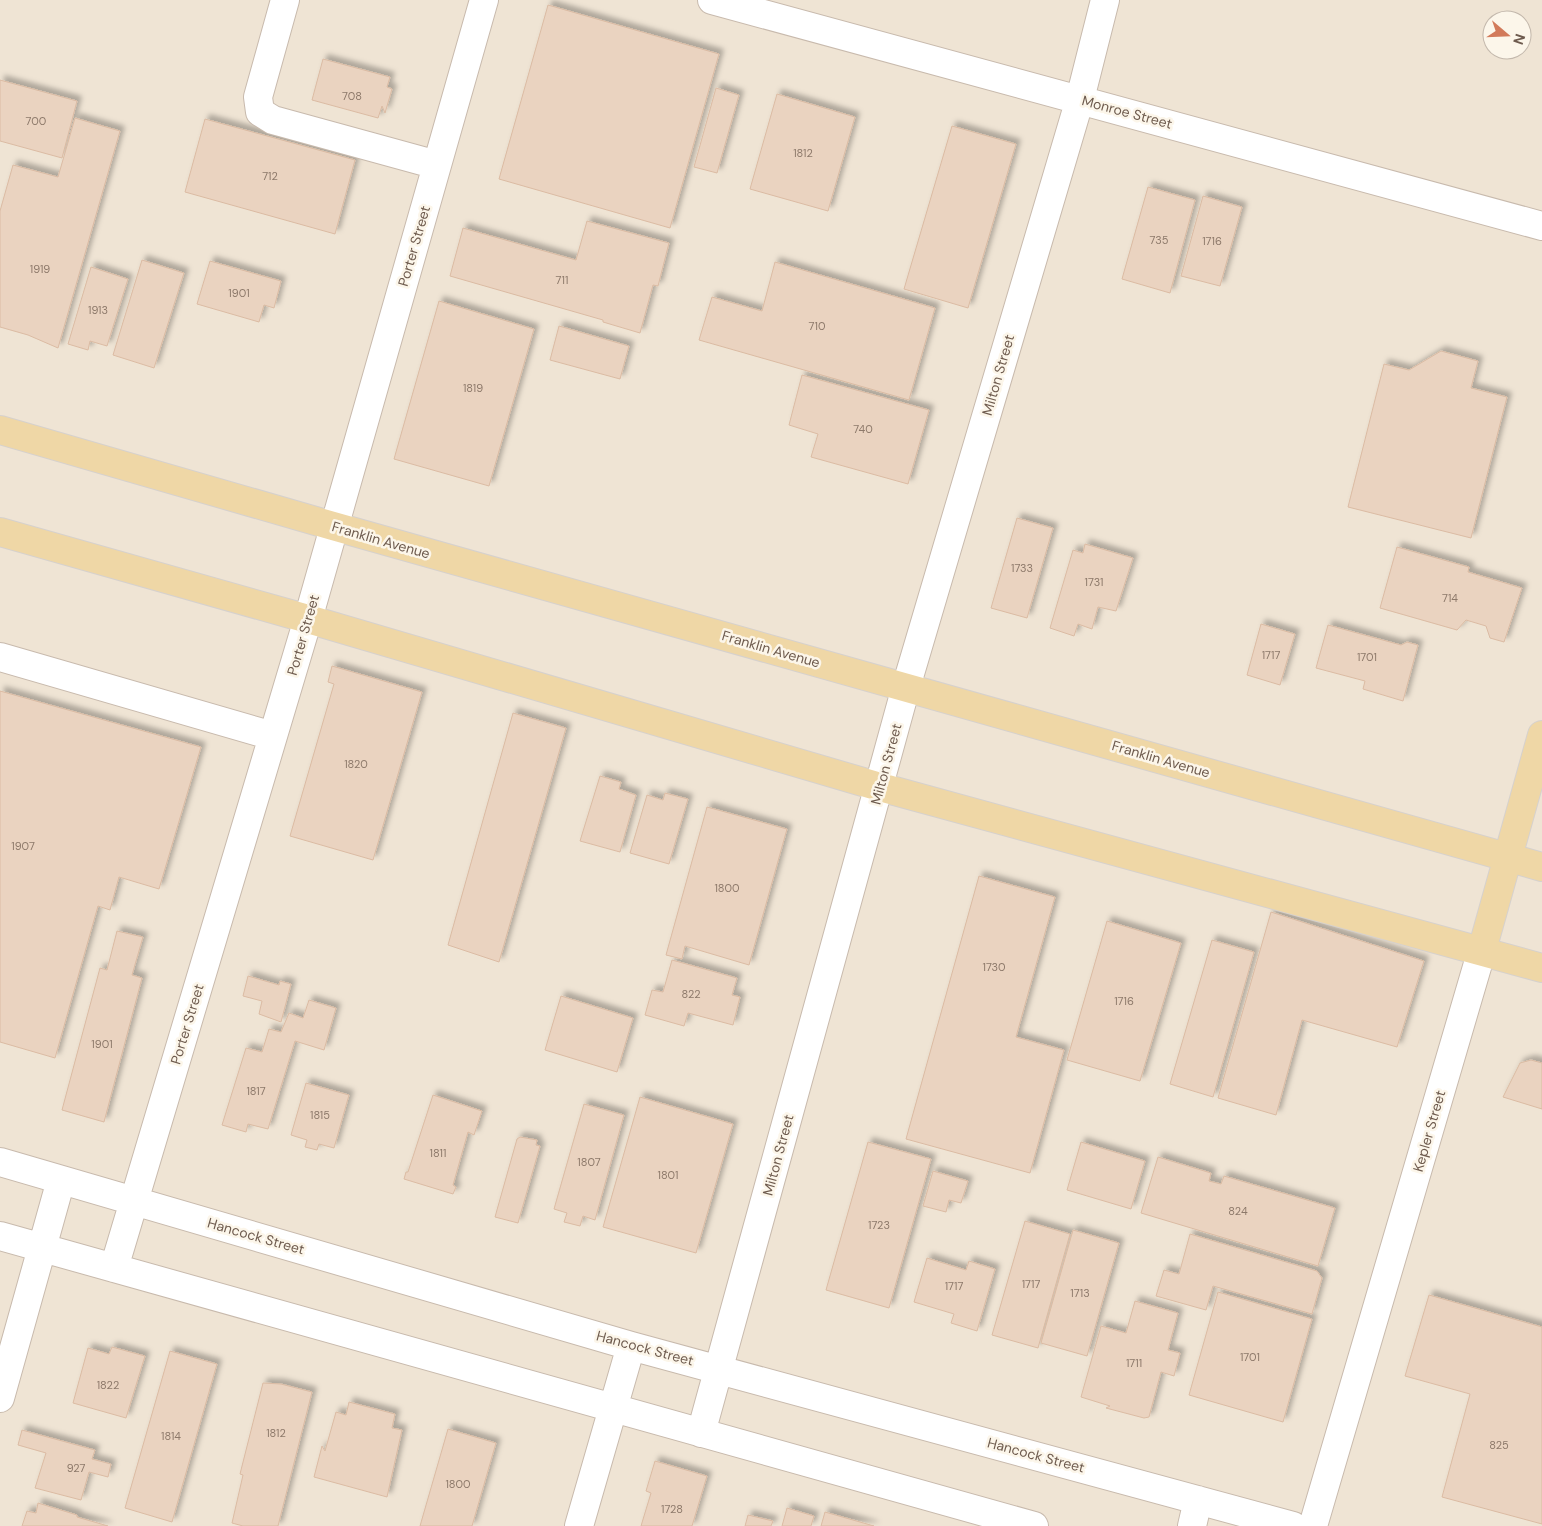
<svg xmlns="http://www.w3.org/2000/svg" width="1542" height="1526" font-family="'DM Sans',sans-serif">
<defs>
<filter id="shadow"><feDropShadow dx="4.5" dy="-4.5" stdDeviation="2.5" flood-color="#0004"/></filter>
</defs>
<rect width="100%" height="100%" fill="#f9f2e5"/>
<path fill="#efe4d4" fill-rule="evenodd" d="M0 0H1542V1526H0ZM1492 20H1522V50H1492Z"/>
<path fill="#ead3c0" stroke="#dbbba3" filter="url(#shadow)" d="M548 5 719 54 670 228 499 179Z
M323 59 390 77 387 87 392 89 385 113 382 106 378 118 312 100Z
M0 80 77 101 62 158 0 141Z
M716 88 739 95 717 173 694 167Z
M777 94 855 117 828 211 750 189Z
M75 118 120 131 58 348 28 335 0 327V211L13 165 58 177Z
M205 119 355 160 335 234 185 192Z
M952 126 1016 144 968 308 904 289Z
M1148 187 1195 200 1170 293 1122 279Z
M1203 196 1242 207 1220 286 1181 276Z
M587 221 669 243 658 286 653 285 640 333 603 322V320L450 276 463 228 576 260Z
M142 260 184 273 154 368 113 355Z
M210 261 281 281 274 308 264 305 259 322 197 304Z
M775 262 935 308 909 400 699 340 712 297 762 311Z
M91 267 128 279 107 346 90 341 88 350 68 344Z
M439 301 534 329 489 486 394 459Z
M559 326 629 346 620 379 550 360Z
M1441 351 1478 361 1471 388 1507 397 1471 538 1348 507 1384 364 1409 370Z
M802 375 929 410 908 484 811 457 818 434 789 425Z
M1017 518 1053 528 1027 618 991 608Z
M1085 544 1133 558 1116 611 1098 607 1092 629 1078 624 1074 636 1050 628 1073 550 1083 553Z
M1397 547 1469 567 1468 572 1522 588 1504 642 1490 638 1486 626 1466 620 1457 630 1380 608Z
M1261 624 1295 634 1280 685 1247 675Z
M1328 625 1401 645 1407 642 1418 645 1403 701 1363 689 1365 681 1316 668Z
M332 666 422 692 373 860 290 836 334 684 328 682Z
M0 691 201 747 159 889 119 877 110 910 98 906 55 1058 0 1042Z
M513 713 566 728 499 962 448 945Z
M600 776 621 782 619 789 636 795 620 852 580 841Z
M665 793 688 799 669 864 630 853 647 795 663 800Z
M707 807 787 829 749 965 685 946 682 959 666 955Z
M979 876 1055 897 1016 1037 1064 1050 1030 1173 906 1139Z
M1271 912 1424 961 1397 1047 1302 1020 1276 1115 1218 1098Z
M1107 921 1181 943 1140 1081 1067 1060Z
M117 931 143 937 132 975 142 978 104 1122 62 1110 100 968 107 970Z
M1212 940 1254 952 1213 1097 1170 1084Z
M672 960 737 978 732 995 740 997 733 1025 688 1013 684 1026 645 1015 652 990 663 992Z
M248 976 279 985 280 981 291 984 281 1022 259 1014 262 1001 243 996Z
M561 996 633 1018 617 1072 545 1050Z
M309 1000 336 1008 324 1050 295 1041 268 1129 248 1124 246 1132 222 1125 246 1048 262 1052 269 1029 281 1032 289 1013 303 1018Z
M1531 1060 1542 1063V1109L1503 1097 1520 1063Z
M306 1083 349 1095 334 1148 319 1144 317 1150 305 1147 307 1140 291 1135Z
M433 1095 482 1111 474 1135 468 1132 453 1185 456 1187 453 1194 404 1179 406 1172H408Z
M640 1097 733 1124 696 1253 603 1227Z
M584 1104 624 1115 595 1220 583 1216 580 1226 564 1222 567 1213 554 1209Z
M520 1137 537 1140 536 1145 540 1146 518 1223 495 1217 517 1139Z
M868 1142 931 1159 889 1308 826 1290Z
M1081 1142 1145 1161 1131 1209 1067 1190Z
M1158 1157 1211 1173 1209 1181 1221 1184 1224 1176 1335 1208 1318 1266 1141 1213Z
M933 1171 968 1181 961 1203 949 1200 946 1212 923 1206Z
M1025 1221 1070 1234 1038 1348 992 1335Z
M1073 1230 1119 1243 1087 1356 1041 1343Z
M1190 1234 1317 1271 1322 1278 1312 1314 1213 1286 1206 1310 1156 1296 1164 1270 1179 1274Z
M927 1258 966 1270 969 1261 995 1269 977 1331 951 1323 954 1314 914 1302Z
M1218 1292 1312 1319 1283 1422 1189 1395Z
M1429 1295 1542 1327V1524L1442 1497 1470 1394 1405 1376Z
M1135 1301 1178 1313 1168 1350 1180 1353 1174 1376 1161 1372 1149 1417 1144 1418 1106 1408 1110 1406 1081 1397 1101 1326 1126 1333Z
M112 1347 145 1356 126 1418 73 1403 88 1348 109 1354Z
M170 1351 217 1364 172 1522 125 1508Z
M263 1383 281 1384 312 1392 278 1526H243L232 1523 243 1475 240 1474Z
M349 1402 395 1414 392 1428 402 1430 387 1497 314 1477 322 1446 325 1451 336 1412 346 1415Z
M448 1429 496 1443 472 1526H420Z
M22 1430 95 1450 92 1459 111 1464 108 1477 89 1472 81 1500 35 1488 46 1453 18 1445Z
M655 1461 707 1476 692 1526H641L651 1493 646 1491Z
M38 1503 77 1515V1517L108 1526H22L27 1511 36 1513Z
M787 1508 814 1516 811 1526H782Z
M825 1512 874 1526H821Z
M748 1515 773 1521 771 1526H745Z"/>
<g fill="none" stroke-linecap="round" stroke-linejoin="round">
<defs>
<path id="minor" d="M285 0 258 97 260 112 273 120 437 165
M712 0 1542 226
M0 657 273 736
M0 1162 631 1346 1293 1526
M0 1236 1034 1526
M114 1268 308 619 484 0
M0 1398 61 1180
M701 1433 906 687 1080 99 1105 0
M579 1526 631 1346
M1192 1526 1198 1500
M1313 1526 1482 950"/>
<path id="major" d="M0 430 333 526 1542 867
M0 532 308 619 880 787 1542 968
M1482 950 1542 735"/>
</defs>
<use href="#minor" stroke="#c8baad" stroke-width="30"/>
<use href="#major" stroke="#d6d1cd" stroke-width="30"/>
<use href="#minor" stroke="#fff" stroke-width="28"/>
<use href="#major" stroke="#efd7a6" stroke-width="28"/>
</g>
<g text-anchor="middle" stroke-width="5" stroke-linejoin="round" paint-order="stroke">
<g font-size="11" fill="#8d796a">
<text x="352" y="100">708</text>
<text x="36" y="125">700</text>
<text x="803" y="157">1812</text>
<text x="270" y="180">712</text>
<text x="1159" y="244">735</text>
<text x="1212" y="245">1716</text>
<text x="40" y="273">1919</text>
<text x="562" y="284">711</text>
<text x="239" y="297">1901</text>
<text x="98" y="314">1913</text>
<text x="817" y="330">710</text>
<text x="473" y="392">1819</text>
<text x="863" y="433">740</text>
<text x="1022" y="572">1733</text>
<text x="1094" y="586">1731</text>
<text x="1450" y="602">714</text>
<text x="1271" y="659">1717</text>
<text x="1367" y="661">1701</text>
<text x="356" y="768">1820</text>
<text x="23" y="850">1907</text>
<text x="727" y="892">1800</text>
<text x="994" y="971">1730</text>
<text x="691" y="998">822</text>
<text x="1124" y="1005">1716</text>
<text x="102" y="1048">1901</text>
<text x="256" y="1095">1817</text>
<text x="320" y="1119">1815</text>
<text x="438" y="1157">1811</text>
<text x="589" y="1166">1807</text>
<text x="668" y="1179">1801</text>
<text x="1238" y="1215">824</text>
<text x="879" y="1229">1723</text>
<text x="1031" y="1288">1717</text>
<text x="954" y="1290">1717</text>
<text x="1080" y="1297">1713</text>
<text x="1250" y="1361">1701</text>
<text x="1134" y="1367">1711</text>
<text x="108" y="1389">1822</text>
<text x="276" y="1437">1812</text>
<text x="171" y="1440">1814</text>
<text x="1499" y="1449">825</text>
<text x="76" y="1472">927</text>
<text x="458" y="1488">1800</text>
<text x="672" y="1513">1728</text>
</g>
<g font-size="14" fill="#6e5b4e" stroke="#fcf6ea">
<text transform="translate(1127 112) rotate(15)" y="5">Monroe Street</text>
<text transform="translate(414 246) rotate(-74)" y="5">Porter Street</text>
<text transform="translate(998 375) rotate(-74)" y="5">Milton Street</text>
<text transform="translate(381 540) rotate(16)" y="5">Franklin Avenue</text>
<text transform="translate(303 635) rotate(-74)" y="5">Porter Street</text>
<text transform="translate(771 649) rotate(16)" y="5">Franklin Avenue</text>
<text transform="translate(1161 759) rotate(16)" y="5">Franklin Avenue</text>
<text transform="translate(886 764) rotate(-75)" y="5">Milton Street</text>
<text transform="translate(187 1024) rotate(-73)" y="5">Porter Street</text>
<text transform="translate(1429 1131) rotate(-74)" y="5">Kepler Street</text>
<text transform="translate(778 1155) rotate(-75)" y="5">Milton Street</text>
<text transform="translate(256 1236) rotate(16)" y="5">Hancock Street</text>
<text transform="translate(645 1348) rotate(15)" y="5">Hancock Street</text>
<text transform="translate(1036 1455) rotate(15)" y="5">Hancock Street</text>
</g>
</g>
<g transform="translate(1507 35) rotate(109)"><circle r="24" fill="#fcf6ea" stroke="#c3b8ac"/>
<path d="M0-4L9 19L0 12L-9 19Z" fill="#d27a5a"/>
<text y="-8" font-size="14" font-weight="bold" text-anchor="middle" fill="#6e5b4e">N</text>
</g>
</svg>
